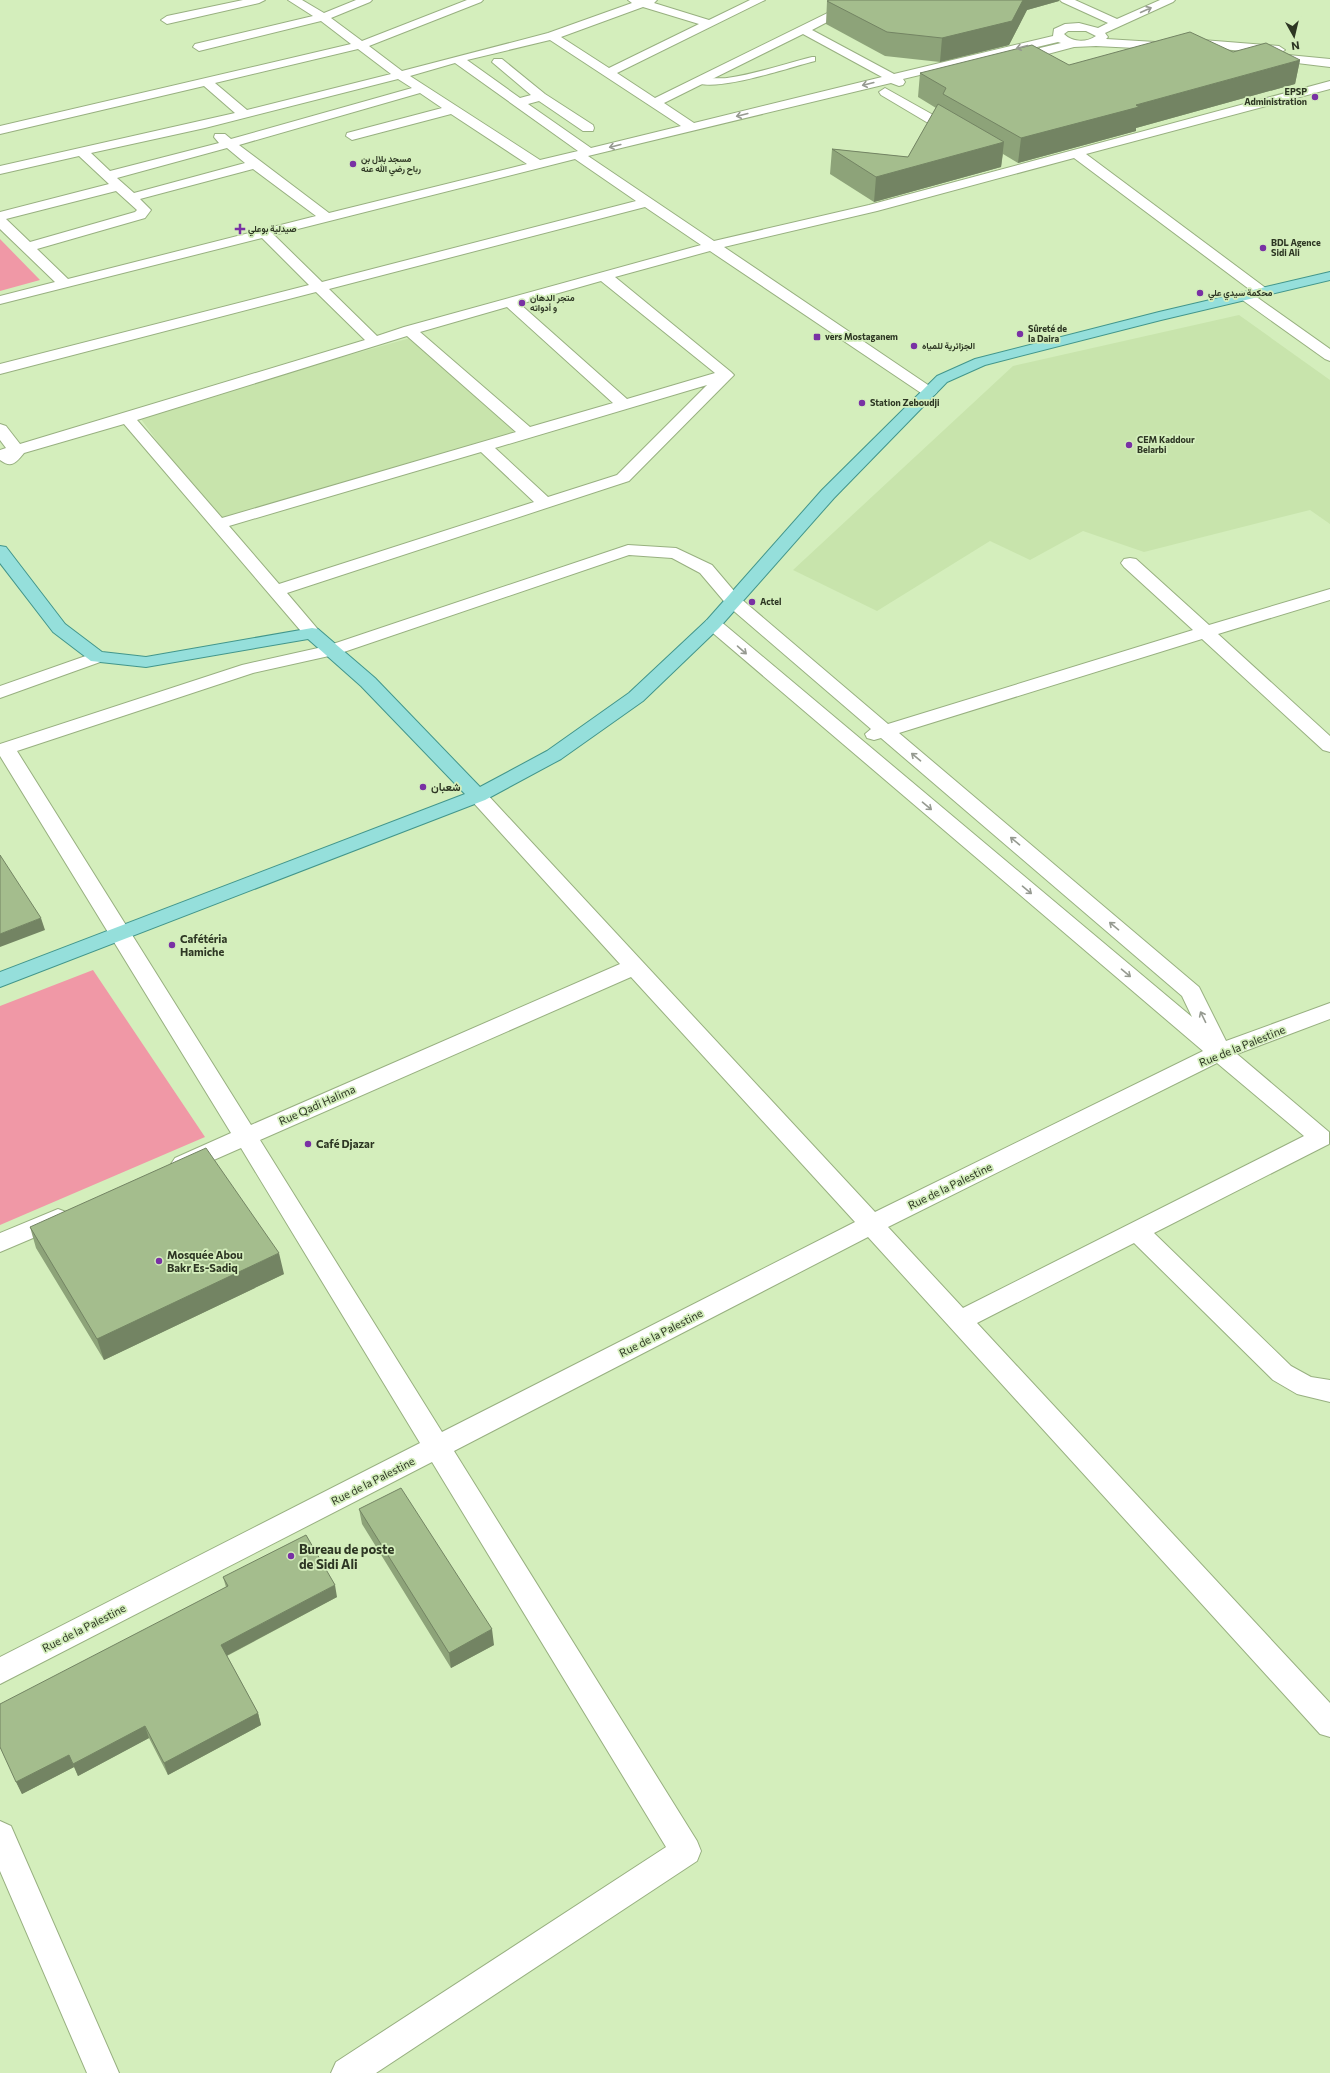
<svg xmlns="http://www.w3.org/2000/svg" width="1330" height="2073" font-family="Commissioner,Vazirmatn,sans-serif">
<rect width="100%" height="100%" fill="#d4eebc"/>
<path fill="#c8e4ac" d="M1239 315 1330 380V524L1310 510 1144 552 1083 531 1030 560 990 541 877 611 793 570 1013 366Z
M417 336 527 433 218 524 138 415Z"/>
<path fill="#f098a6" d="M0 239 40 280 0 291Z
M93 970 205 1137 0 1225V1006Z"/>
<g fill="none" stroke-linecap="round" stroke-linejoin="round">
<defs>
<path id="service" d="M812 57H815V61C794 66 710 95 694 81 699 77 719 79 727 78 756 74 784 64 812 57Z"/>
<path id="minor" d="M243 0H265L259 3 167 24 161 20 167 16Z
M288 0H302L324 13 356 0H372L370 2 331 18 362 41 467 0H483L481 2 369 46 402 71 548 33 632 3 628 0H657L654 3 709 20 750 0H765L617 73 655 98 854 0H869L812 30 894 74 1053 36 1054 29 1065 24 1079 23 1098 28 1108 23 1062 2 1060 0H1075L1117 19 1160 0H1175L1173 2 1105 33 1108 37 1106 39 1172 43 1176 44 1178 47 1176 50 1096 46 1074 47 1044 55 1038 51 1040 48 1061 43 1058 42 903 79 905 82 903 85 899 86 891 83 588 156 714 241 869 205 1330 81V89L1086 154 1267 289 1269 292 1267 295H1257L1074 158 877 211 724 247 934 389 937 392 934 395H924L710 251 615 277 731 372 734 375 731 378 629 481 287 593 321 633 318 637 312 638 306 637 124 424 24 453C15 464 11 468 0 460V450L6 448 0 440V424L6 426 20 444 365 340 316 292 0 374V364L309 285 262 238 0 304V296L55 282 0 229V212L109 184 79 156 0 174V166L235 113 204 86 0 134V126L351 44 321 21 199 51 193 47 195 44 313 16ZM643 7 699 24 609 68 561 37ZM1068 31H1086L1096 36C1086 43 1072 42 1064 34ZM803 34 882 77 694 123 664 103ZM550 40 681 126 591 148 528 104 539 101 583 131H593L594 128 593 125 545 94 502 59H494L492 62 531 95 520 98 467 60ZM358 49 391 74 247 110 215 83ZM455 63 578 151 540 160 410 76ZM398 79 412 88 231 139 225 134H215L214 137 219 143 110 171 91 153 205 128ZM420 93 442 108 347 133 346 136 352 140 451 114 527 164 329 213 239 145ZM227 148 245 163 134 193 117 178ZM575 159 636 201 322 282 274 235ZM253 169 316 216 68 279 37 249 145 218 151 210 140 199ZM116 191 137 210 135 212 30 242 6 219ZM645 207 701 245 404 327 377 336 329 289ZM601 281 715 373 627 399 520 304ZM507 307 613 403 530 427 420 332ZM407 336 516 432 222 518 137 420ZM707 385 617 475 548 497 495 448ZM481 452 534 502 279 584 229 526Z
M1190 39 1279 46 1285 50 1278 54 1330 59V67L1264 59 1262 56 1267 53 1186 46 1184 43Z
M885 88 960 130 961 133 960 136H950L881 95 879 92Z
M1246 292 1251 293 1330 349V361L1325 359 1241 299 1239 296 1241 293Z
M628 545 676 548 712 565 740 598 888 724 1193 630 1124 567 1121 563 1124 559 1130 558 1136 559 1209 625 1330 589V600L1218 634 1330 736V752L1323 750 1202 639 899 733 1199 987 1226 1041 1330 1003V1019L1237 1054 1329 1132V1144L1154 1233 1291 1366 1311 1377 1330 1380V1402L1297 1394 1273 1380 1134 1243 977 1323 1330 1703V1737L1320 1734 868 1237 454 1451 697 1841 701 1851 697 1861 376 2073H331L336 2062 666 1847 432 1462 0 1684V1657L420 1443 241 1148 191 1170 183 1173 175 1170 171 1164 175 1158 231 1133 0 756V744L242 665 327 646ZM629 555 672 558 700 573 728 606 871 729 865 734 867 738 874 740 881 738 1182 996 1192 1017 719 620 713 619 707 620 704 624 707 628 1203 1051 875 1212 485 792 478 790 471 792 468 796 471 800 620 964 251 1125 17 751 253 673 338 654ZM631 977 855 1222 442 1432 260 1140ZM1217 1063 1304 1136 963 1308 888 1227Z
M97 652 103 653 106 657 103 661 0 698V686Z
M58 1209 66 1212 70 1218 66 1224 0 1252V1233Z
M0 1821 11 1826 119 2073H87L0 1871Z"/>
<path id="primary" d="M1330 272V280L1161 320 985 365 947 382 834 498 719 628 643 701 561 759 485 800 0 987V972L465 794 361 686 308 639 146 667 91 661 53 632 0 563V546L6 547 65 624 102 652 146 657 312 628 318 629 375 678 480 787 547 751 629 693 707 620 822 490 937 376 975 359 1159 312Z"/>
</defs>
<use href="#service" stroke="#98b080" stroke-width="2"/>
<use href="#minor" stroke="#98b080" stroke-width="2"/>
<use href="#primary" stroke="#42968b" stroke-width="2"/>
<use href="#service" fill="#fff" fill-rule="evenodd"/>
<use href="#minor" fill="#fff" fill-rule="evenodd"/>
<use href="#primary" fill="#95dfdb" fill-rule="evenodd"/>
</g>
<path fill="#8da379" d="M829 0H1059V1L1027 10 1009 45 940 62 885 56 826 24 827 1Z
M1233 52 1300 60 1295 84 1136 128V131L1018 163 1003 154 1001 167 874 202 830 174 832 149 908 157 936 108 918 97 920 73 1069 65Z
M30 1227 284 1274 104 1360 36 1248Z
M359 1509 494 1645 451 1668 362 1524Z
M223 1577 337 1597 227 1656 258 1713 261 1725 168 1775 149 1738 78 1776 74 1767 22 1794 0 1747 226 1587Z"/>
<path fill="#738463" d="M1023 0H1059V1L1027 10 1009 45 940 62 942 38Z
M1300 60 1295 84 1136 128V131L1018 163 1021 138 1136 105Z
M1004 142 1001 167 874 202 876 177Z
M41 918 45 930 0 947V934Z
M279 1253 284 1274 104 1360 97 1339Z
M335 1585 337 1597 224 1657 221 1645Z
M492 1629 494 1645 451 1668 449 1653Z
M258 1713 261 1725 168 1775 164 1763Z
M145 1726 149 1738 78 1776 73 1764Z
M69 1755 74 1767 22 1794 16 1782Z"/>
<path fill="#a4bd8d" stroke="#738463" d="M829 0H1023L1012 21 942 38 887 32 827 1Z
M1190 32 1233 52 1266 43 1300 60 1136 105 1139 107 1021 138 943 94 946 88 920 73 1032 45 1069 65Z
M938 104 1004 142 876 177 832 149 908 157Z
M0 855 41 918 0 934Z
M206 1148 279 1253 97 1339 30 1227Z
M401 1488 492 1629 449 1653 359 1509Z
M306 1535 335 1585 221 1645 258 1713 164 1763 145 1726 73 1764 69 1755 16 1782 0 1747V1704L228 1586 223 1577Z"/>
<defs><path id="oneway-shaft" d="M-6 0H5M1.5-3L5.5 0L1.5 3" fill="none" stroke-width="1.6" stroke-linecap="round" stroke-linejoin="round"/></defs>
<g stroke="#969a91">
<use href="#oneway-shaft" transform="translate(1146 10) rotate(-24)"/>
<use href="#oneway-shaft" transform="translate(1022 47) rotate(166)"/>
<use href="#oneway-shaft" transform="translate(868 84) rotate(166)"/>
<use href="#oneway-shaft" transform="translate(742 115) rotate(166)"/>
<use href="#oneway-shaft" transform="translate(615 146) rotate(166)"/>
<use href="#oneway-shaft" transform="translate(742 650) rotate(41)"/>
<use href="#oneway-shaft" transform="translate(916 757) rotate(-140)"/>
<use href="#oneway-shaft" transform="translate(927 806) rotate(40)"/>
<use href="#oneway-shaft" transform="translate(1015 841) rotate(-140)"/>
<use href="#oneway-shaft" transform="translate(1027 890) rotate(40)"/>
<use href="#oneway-shaft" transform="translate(1114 926) rotate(-140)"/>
<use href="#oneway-shaft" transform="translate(1126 973) rotate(40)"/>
<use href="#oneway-shaft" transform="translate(1203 1017) rotate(-116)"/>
</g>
<g fill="#7931a4" stroke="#d4eebc" stroke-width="1.5">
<circle cx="1315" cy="97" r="4"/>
<circle cx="353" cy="164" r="4"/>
<path d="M238 223h4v4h4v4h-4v4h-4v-4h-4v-4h4z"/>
<circle cx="1263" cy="248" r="4"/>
<circle cx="1200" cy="293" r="4"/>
<circle cx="522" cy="303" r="4"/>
<circle cx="1020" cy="334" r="4"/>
<rect x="813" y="333" width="8" height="8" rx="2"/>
<circle cx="914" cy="346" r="4"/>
<circle cx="862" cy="403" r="4"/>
<circle cx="1129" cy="445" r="4"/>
<circle cx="752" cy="602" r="4"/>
<circle cx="423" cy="787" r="4"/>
<circle cx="172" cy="945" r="4"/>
<circle cx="308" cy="1144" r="4"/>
<circle cx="159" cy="1261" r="4"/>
<circle cx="291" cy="1556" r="4"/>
</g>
<g text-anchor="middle" stroke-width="3.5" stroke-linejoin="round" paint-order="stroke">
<g font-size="9" font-weight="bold" fill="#2d3623" stroke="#d4eebc" text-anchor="start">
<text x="1307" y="95" text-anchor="end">EPSP<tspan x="1307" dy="10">Administration</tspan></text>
<text x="361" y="162">مسجد بلال بن<tspan x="361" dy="10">رباح رضي الله عنه</tspan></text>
<text x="248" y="232">صيدلية بوعلي</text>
<text x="1271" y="246">BDL Agence<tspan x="1271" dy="10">Sidi Ali</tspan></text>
<text x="1208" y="296">محكمة سيدي علي</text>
<text x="530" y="301">متجر الدهان<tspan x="530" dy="10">و أدواته</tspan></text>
<text x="1028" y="332">Sûreté de<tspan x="1028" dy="10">la Daira</tspan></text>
<text x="825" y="340">vers Mostaganem</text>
<text x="922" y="349">الجزائرية للمياه</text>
<text x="870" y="406">Station Zeboudji</text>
<text x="1137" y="443">CEM Kaddour<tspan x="1137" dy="10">Belarbi</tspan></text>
<text x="760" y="605">Actel</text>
</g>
<g font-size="11" font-weight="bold" fill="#2d3623" stroke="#d4eebc" text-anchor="start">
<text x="431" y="791">شعبان</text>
<text x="180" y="943">Cafétéria<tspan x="180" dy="13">Hamiche</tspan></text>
<text x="316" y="1148">Café Djazar</text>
<text x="167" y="1259">Mosquée Abou<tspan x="167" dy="13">Bakr Es-Sadiq</tspan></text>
</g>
<g font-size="11" fill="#2d3623" stroke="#d4eebc">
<text transform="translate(1242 1046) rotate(-22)" y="4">Rue de la Palestine</text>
<text transform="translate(317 1105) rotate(-24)" y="4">Rue Qadi Halima</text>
<text transform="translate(950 1186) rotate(-26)" y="4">Rue de la Palestine</text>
<text transform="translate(661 1333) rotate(-27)" y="4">Rue de la Palestine</text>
<text transform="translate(373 1481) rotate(-27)" y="4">Rue de la Palestine</text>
<text transform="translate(84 1628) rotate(-27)" y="4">Rue de la Palestine</text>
</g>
<g font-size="13" font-weight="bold" fill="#2d3623" stroke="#d4eebc" text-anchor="start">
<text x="299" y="1554">Bureau de poste<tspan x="299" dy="15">de Sidi Ali</tspan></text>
</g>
</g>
<g transform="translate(1294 36) rotate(172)" stroke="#d4eebc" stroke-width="3" paint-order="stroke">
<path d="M0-3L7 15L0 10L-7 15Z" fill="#2d3623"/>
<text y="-6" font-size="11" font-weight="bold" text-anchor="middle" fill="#2d3623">N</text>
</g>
</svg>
